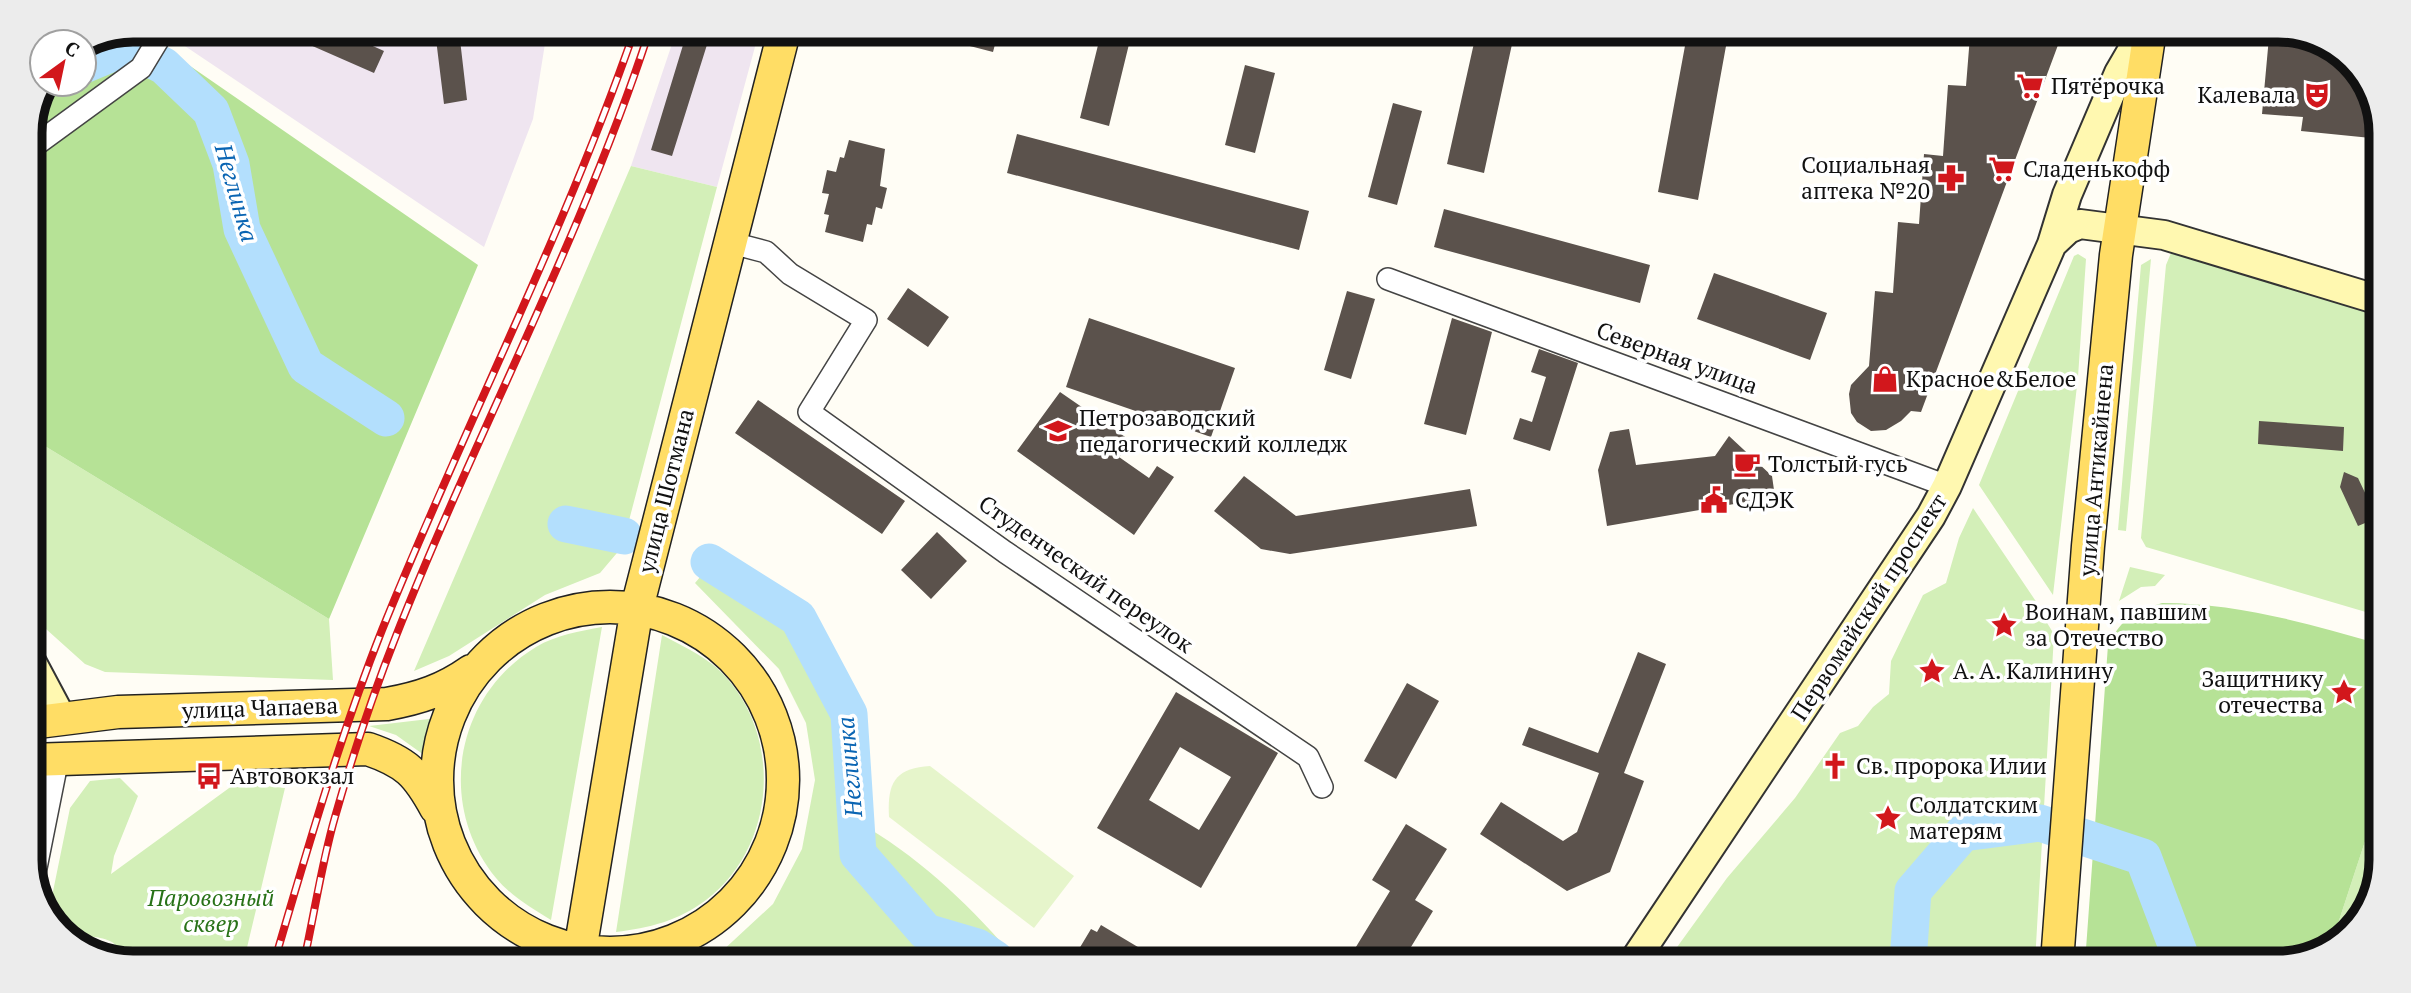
<svg xmlns="http://www.w3.org/2000/svg" width="2411" height="993" font-family="'PT Serif',serif">
<rect width="100%" height="100%" fill="#fffdf5"/>
<path fill="#efe5f0" d="M161 30 547 31 533 119 484 247Z
M676 32H759L717 187 631 166Z"/>
<path fill="#d3efb8" d="M631 166 717 187 622 547 600 573 545 595 449 656 414 671Z
M2177 252 2379 313 2376 615 2146 547 2141 538 2166 265 2171 253Z
M2078 254 2086 259 2078 377 2053 595 1979 485 2074 256Z
M2151 259 2126 531 2118 530 2141 265Z
M30 437 329 619 333 680 105 672 85 664 46 629 30 594Z
M1973 508 2037 603C2039 615 2049 623 2054 635L2035 962 1667 961 1727 878 1795 798 1840 733 1858 726 1873 707 1889 694 1891 661 1923 595 1946 583 1959 538Z
M2130 567 2165 575 2155 586 2141 587 2119 601Z
M707 569 789 620 827 688 868 828C925 862 973 909 1016 959L708 958 720 953 773 904 802 849 815 780 806 723 779 669 695 583Z
M602 627 551 920C531 908 511 896 496 878 436 804 455 696 536 647 556 635 580 631 602 627Z
M662 635C681 645 700 654 717 668 784 730 778 846 706 900 678 921 649 928 616 932Z
M443 714 435 727 431 760 396 735 369 726 429 719Z
M120 778 138 796 114 856 111 874 236 783 285 788 245 956H123C111 922 61 950 48 916L70 808 90 781Z
M2374 814V899L2336 946 2330 948Z"/>
<path fill="#b6e296" d="M133 30H138L478 265 329 619 30 437V127L49 84H84V50Z
M2162 603C2235 603 2307 623 2376 643L2374 814 2330 948 2279 963H2085L2108 645C2123 617 2133 613 2162 603Z
M437 949 449 957H401L403 955Z"/>
<path fill="#e6f5cb" d="M930 766 1074 876 1034 928 889 817C887 783 895 768 930 766Z"/>
<g fill="none" stroke-linecap="round" stroke-linejoin="round">
<path stroke="#b3dffd" stroke-width="37" d="M84 65 127 47 164 66 211 111 231 164 242 229 306 366 386 418
M566 524 624 536
M709 562 798 618 849 714 858 854 926 932 977 947 995 959
M1908 962 1913 891 1963 833 2040 823 2143 857 2183 963"/>
</g>
<path fill="#5b524c" fill-rule="evenodd" d="M276 30H337L384 51 374 73Z
M435 31H459L467 100 444 104Z
M687 32H711L672 156 651 150Z
M940 33H998L993 52 939 38Z
M1101 33 1131 36 1109 126 1080 118Z
M1476 34 1514 35 1484 173 1447 164Z
M1687 35H1728L1698 200 1658 192Z
M1970 36 2061 37 1921 412 1911 411 1901 421 1886 430 1871 431 1857 422 1851 413 1849 394 1851 385 1869 366 1875 291 1893 293 1898 222 1919 224 1924 154 1943 156 1948 85 1966 86Z
M2269 37H2317L2364 75 2381 127V139L2301 131 2303 117 2262 114Z
M1245 65 1275 73 1255 153 1225 145Z
M1393 103 1422 111 1397 205 1368 197Z
M1017 134 1309 211 1299 250 1007 173Z
M849 140 885 149 880 186 887 188 882 209 876 207 872 225 867 224 863 242 825 232 829 215 824 214 829 194 822 193 827 170 836 172 840 157 844 158Z
M1444 209 1650 265 1640 303 1434 247Z
M1714 273 1827 313 1810 360 1697 319Z
M908 288 949 317 928 347 887 319Z
M1347 291 1375 299 1351 379 1324 370Z
M1089 318 1235 368 1211 437 1066 387Z
M1452 318 1492 332 1466 435 1424 424Z
M1539 349 1578 363 1550 451 1513 439 1520 418 1532 422 1546 377 1531 372Z
M1060 392 1131 441 1119 457 1149 478 1157 466 1174 477 1134 535 1017 451Z
M758 400 905 501 882 534 735 433Z
M2259 421 2344 427 2343 451 2258 444Z
M1629 429 1636 465 1715 456 1729 436 1772 476 1774 490 1763 499 1607 526 1598 470 1610 432Z
M2344 472 2358 478 2377 518 2358 526 2340 487Z
M1244 476 1296 516 1470 489 1477 526 1290 554 1261 549 1214 511Z
M937 532 967 561 931 599 901 570Z
M1638 652 1666 664 1624 773 1644 781 1610 872 1567 891 1480 834 1501 802 1563 841 1577 832 1599 773 1522 745 1529 727 1598 753Z
M1407 683 1439 701 1396 779 1364 761Z
M1176 692 1278 753 1201 888 1097 828ZM1180 747 1231 777 1199 830 1149 800Z
M1406 824 1447 849 1415 900 1433 911 1403 960H1348L1390 891 1372 880Z
M1101 925 1158 959H1073L1091 929 1097 932Z"/>
<g fill="none" stroke-linecap="round" stroke-linejoin="round">
<defs>
<path id="street" d="M30 149 141 68 164 30
M728 242 766 252 790 274 866 320 809 412 1005 552 1308 757 1322 787
M1388 279 1947 486
M34 878 58 758"/>
<path id="secondary" d="M2052 244 2068 229 2080 224 2164 235 2379 300
M30 659 62 719
M1634 961 1931 516 1947 486 2052 244 2067 195 2119 73 2140 37"/>
<path id="primary" d="M437 780a173 173 0 1 1 346 0a173 173 0 1 1-346 0Z
M30 723 118 712 387 704C420 698 444 690 471 671
M30 760 368 749C406 762 417 773 436 808
M579 957 637 608 784 32
M2057 962 2088 546 2116 255 2149 37"/>
</defs>
<use href="#street" stroke="#444" stroke-width="24"/>
<use href="#secondary" stroke="#333" stroke-width="32"/>
<use href="#primary" stroke="#222" stroke-width="35"/>
<use href="#street" stroke="#fff" stroke-width="21"/>
<use href="#secondary" stroke="#fff8b0" stroke-width="28"/>
<use href="#primary" stroke="#ffdd65" stroke-width="32"/>
<defs>
<path id="rail" d="M276 956C308 847 340 736 382 630 463 429 563 236 634 32
M305 956C315 910 322 862 335 817 352 757 373 694 396 636 476 433 581 240 649 32"/>
</defs>
<use href="#rail" stroke="#d2171c" stroke-width="8"/>
<use href="#rail" stroke="#fff" stroke-width="5" stroke-dasharray="16" stroke-linecap="butt"/>
</g>
<defs>
<symbol id="supermarket-bare" viewBox="-9 -9 18 18"><path d="M-6-5.5h2.5l.6 2H6L4.5 2H-2.5L-4.4-4H-6ZM-1.5 3.2a1.3 1.3 0 1 0 .1 0ZM3 3.2a1.3 1.3 0 1 0 .1 0Z" fill="#d2171c" stroke="#fff" stroke-width="2.5" paint-order="stroke"/></symbol>
<symbol id="theatre-bare" viewBox="-9 -9 18 18"><path d="M-5-5.5Q0-4 5-5.5V0Q5 5 0 6Q-5 5-5 0ZM-3.3-2.5H-1v1.5H-3.3ZM1-2.5H3.3v1.5H1ZM-2.8 1Q0 5.5 2.8 1Z" fill="#d2171c" stroke="#fff" stroke-width="2.5" paint-order="stroke"/></symbol>
<symbol id="pharmacy-bare" viewBox="-9 -9 18 18"><path d="M-2-6h4v4h4v4h-4v4h-4v-4h-4v-4h4Z" fill="#d2171c" stroke="#fff" stroke-width="2.5" paint-order="stroke"/></symbol>
<symbol id="shop-bare" viewBox="-9 -9 18 18"><path d="M-5-2.5h2.3a2.7 3.5 0 0 1 5.4 0H5L5.5 6h-11ZM-1.5-2.5h3a1.5 2.3 0 0 0-3 0Z" fill="#d2171c" stroke="#fff" stroke-width="2.5" paint-order="stroke"/></symbol>
<symbol id="university-bare" viewBox="-9 -9 18 18"><path d="M0-5L7-2L0 1L-7-2ZM-4 1L0 2.5L4 1V4Q0 6-4 4Z" fill="#d2171c" stroke="#fff" stroke-width="2.5" paint-order="stroke"/></symbol>
<symbol id="cafe-bare" viewBox="-9 -9 18 18"><path d="M-5.5-4.5H6V0H3Q3 3.5 0 3.5H-2.5Q-5.5 3.5-5.5 0ZM3-3.2v2h1.7v-2ZM-6 4.5H4V6H-6Z" fill="#d2171c" stroke="#fff" stroke-width="2.5" paint-order="stroke"/></symbol>
<symbol id="civic-bare" viewBox="-9 -9 18 18"><path d="M-.6-6.5H3V-4.5H.6V-3L4-1V1h2V6H-6V1h2V-1L-.6-3ZM-1.2 2.5V6h2.4V2.5Z" fill="#d2171c" stroke="#fff" stroke-width="2.5" paint-order="stroke"/></symbol>
<symbol id="sight-bare" viewBox="-9 -9 18 18"><path d="M0-6L1.8-2.2L6-1.7L2.9 1.2L3.7 5.4L0 3.3L-3.7 5.4L-2.9 1.2L-6-1.7L-1.8-2.2Z" fill="#d2171c" stroke="#fff" stroke-width="2.5" paint-order="stroke"/></symbol>
<symbol id="church-bare" viewBox="-9 -9 18 18"><path d="M-1.2-6h2.4v3.5h3.3v2.4h-3.3V6h-2.4V-.1h-3.3v-2.4h3.3Z" fill="#d2171c" stroke="#fff" stroke-width="2.5" paint-order="stroke"/></symbol>
<symbol id="bus-bare" viewBox="-9 -9 18 18"><path d="M-5-6H5V4H4V6H2V4H-2V6H-4V4H-5ZM-3.5-4V0h7V-4ZM-3.5 1.2v1.5H-2V1.2ZM2 1.2v1.5H3.5V1.2Z" fill="#d2171c" stroke="#fff" stroke-width="2.5" paint-order="stroke"/></symbol>
</defs>
<g fill-rule="evenodd">
<use href="#supermarket-bare" x="2011" y="67" width="38" height="38"/>
<use href="#theatre-bare" x="2298" y="76" width="38" height="38"/>
<use href="#supermarket-bare" x="1983" y="150" width="38" height="38"/>
<use href="#pharmacy-bare" x="1932" y="159" width="38" height="38"/>
<use href="#shop-bare" x="1866" y="360" width="38" height="38"/>
<use href="#university-bare" x="1039" y="412" width="38" height="38"/>
<use href="#cafe-bare" x="1728" y="445" width="38" height="38"/>
<use href="#civic-bare" x="1695" y="481" width="38" height="38"/>
<use href="#sight-bare" x="1985" y="606" width="38" height="38"/>
<use href="#sight-bare" x="1913" y="652" width="38" height="38"/>
<use href="#sight-bare" x="2325" y="673" width="38" height="38"/>
<use href="#church-bare" x="1816" y="747" width="38" height="38"/>
<use href="#bus-bare" x="190" y="757" width="38" height="38"/>
<use href="#sight-bare" x="1869" y="799" width="38" height="38"/>
</g>
<g text-anchor="middle" stroke-width="7" stroke-linejoin="round" paint-order="stroke">
<g font-size="23" fill="#111" stroke="#fff" text-anchor="start">
<text x="2051" y="94">Пятёрочка</text>
<text x="2296" y="103" text-anchor="end">Калевала</text>
<text x="1930" y="173" text-anchor="end">Социальная<tspan x="1930" dy="26">аптека №20</tspan></text>
<text x="2023" y="177">Сладенькофф</text>
<text x="1906" y="387">Красное&amp;Белое</text>
<text x="1079" y="426">Петрозаводский<tspan x="1079" dy="26">педагогический колледж</tspan></text>
<text x="1768" y="472">Толстый гусь</text>
<text x="1735" y="508">СДЭК</text>
<text x="2025" y="620">Воинам, павшим<tspan x="2025" dy="26">за Отечество</tspan></text>
<text x="1953" y="679">А. А. Калинину</text>
<text x="2323" y="687" text-anchor="end">Защитнику<tspan x="2323" dy="26">отечества</tspan></text>
<text x="1856" y="774">Св. пророка Илии</text>
<text x="230" y="784">Автовокзал</text>
<text x="1909" y="813">Солдатским<tspan x="1909" dy="26">матерям</tspan></text>
</g>
<g font-size="23" fill="#111" stroke="#fff">
<text transform="translate(1677 358) rotate(20)" y="8">Северная улица</text>
<text transform="translate(2096 470) rotate(-85)" y="8">улица Антикайнена</text>
<text transform="translate(666 491) rotate(-76)" y="8">улица Шотмана</text>
<text transform="translate(1086 574) rotate(35)" y="8">Студенческий переулок</text>
<text transform="translate(1869 607) rotate(-57)" y="8">Первомайский проспект</text>
<text transform="translate(260 708) rotate(-2)" y="8">улица Чапаева</text>
</g>
<g font-size="23" font-style="italic" fill="#287218" stroke="#fff">
<text x="211" y="906">Паровозный<tspan x="211" dy="26">сквер</tspan></text>
</g>
<g font-size="24" font-style="italic" fill="#0a65b3" stroke="#fff">
<text transform="translate(236 193) rotate(74)" y="8">Неглинка</text>
<text transform="translate(850 767) rotate(-95)" y="8">Неглинка</text>
</g>
</g>
<path d="M0 0H2411V993H0ZM133 42H2278A91 91 0 0 1 2369 133V860A91 91 0 0 1 2278 951H133A91 91 0 0 1 42 860V133A91 91 0 0 1 133 42Z" fill="#ececec" fill-rule="evenodd"/>
<path fill="none" stroke="#111" stroke-width="9" d="M133 42H2278A91 91 0 0 1 2369 133V860A91 91 0 0 1 2278 951H133A91 91 0 0 1 42 860V133A91 91 0 0 1 133 42Z"/>
<g transform="translate(63 63) rotate(33)"><circle r="33" fill="#ffffff" stroke="#a0a0a0" stroke-width="2"/>
<path d="M0-5L12 26L0 18L-12 26Z" fill="#d2171c"/>
<text y="-10" font-size="19" font-weight="bold" text-anchor="middle" fill="#111111">С</text>
</g>
</svg>
